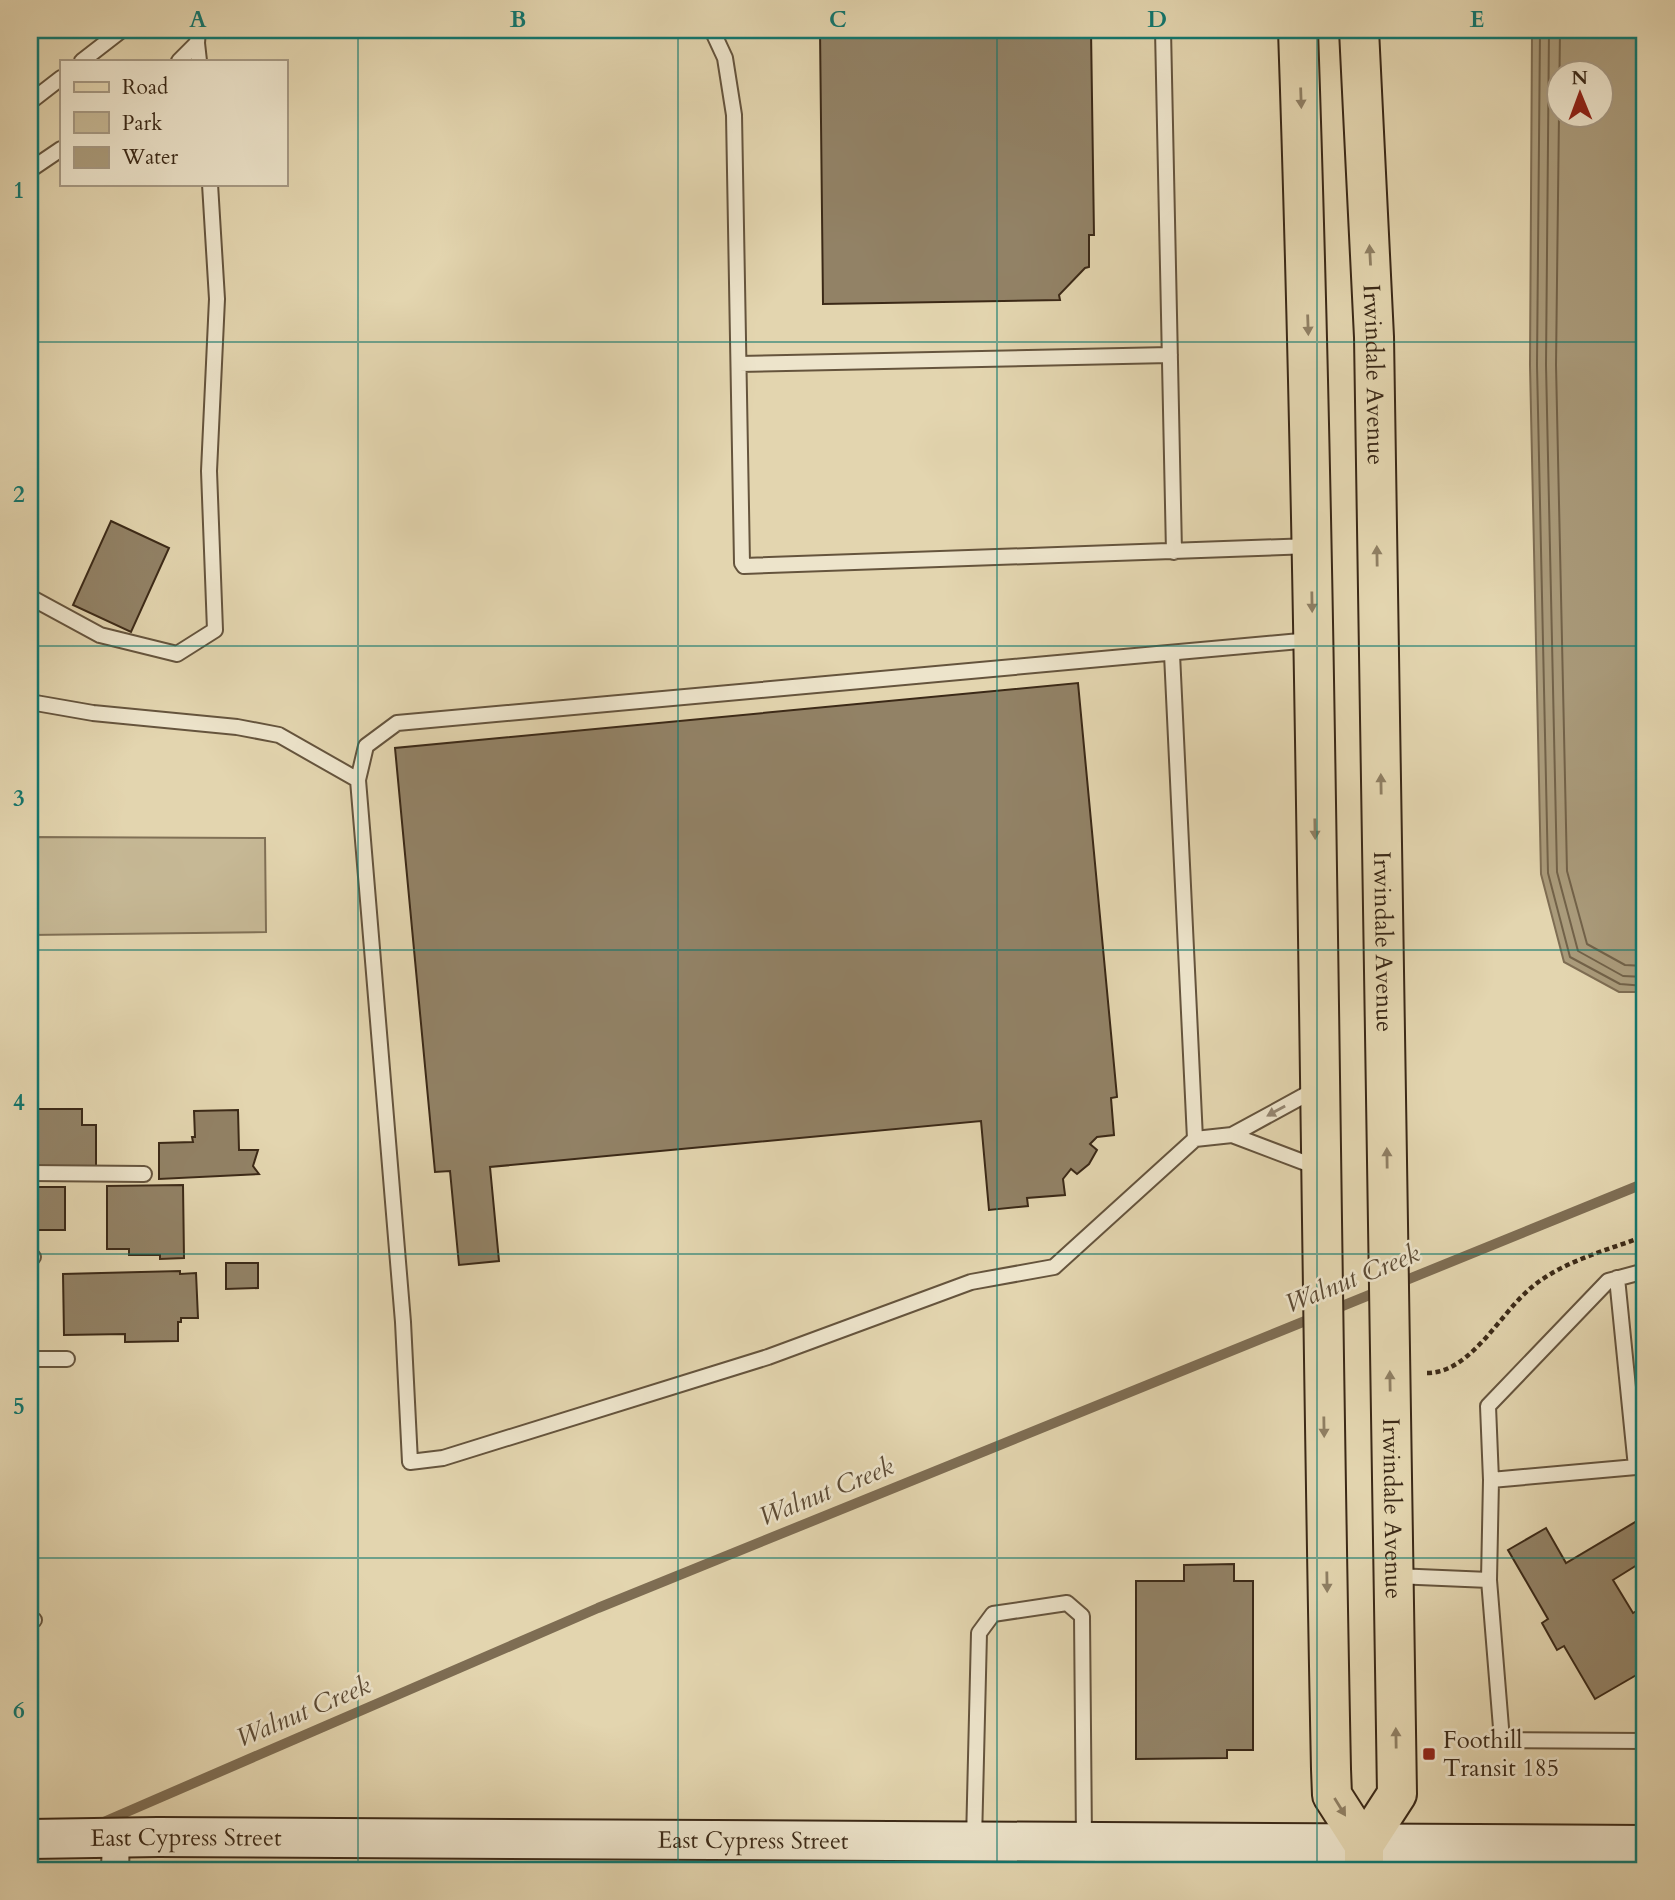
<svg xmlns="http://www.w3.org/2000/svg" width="1675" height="1900" font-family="Cardo,serif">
<rect width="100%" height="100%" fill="#e3d5af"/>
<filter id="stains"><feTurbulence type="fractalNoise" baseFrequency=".00286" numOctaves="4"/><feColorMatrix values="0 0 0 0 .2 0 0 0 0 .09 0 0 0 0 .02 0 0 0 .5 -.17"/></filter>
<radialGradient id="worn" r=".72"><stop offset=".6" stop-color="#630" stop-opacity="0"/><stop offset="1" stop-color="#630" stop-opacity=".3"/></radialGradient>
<path fill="#c6b895" stroke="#807056" stroke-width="2" d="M30 837 265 838 266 932 30 935Z"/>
<path fill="#aa9b7b" stroke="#7e6d53" stroke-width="2" fill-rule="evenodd" d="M1535 30H1645V992H1619L1564 962 1541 874 1530 365 1532 35ZM1560 74H1602V116H1560Z"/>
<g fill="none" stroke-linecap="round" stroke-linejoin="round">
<path stroke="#726249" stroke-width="2" d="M1540 30 1537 365 1548 873 1570 957 1620 984 1645 986
M1549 30 1546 365 1557 872 1578 951 1623 976 1645 977
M1560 30 1556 365 1567 871 1587 944 1625 965 1645 966"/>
<path stroke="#7e6d53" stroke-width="10" d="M1330 1311 1645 1183
M99 1824 598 1608 1315 1317"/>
</g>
<path fill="#928266" stroke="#3b2917" stroke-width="2" d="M820 30H1091L1094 235H1089V267L1085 268 1059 295 1060 300 823 304Z
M111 521 169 548 131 632 73 605Z
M1078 683 1117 1097 1111 1098 1114 1135 1097 1137 1090 1144 1097 1150 1089 1164 1077 1174 1071 1169 1063 1179 1065 1195 1027 1198 1028 1206 989 1210 981 1121 490 1167 499 1261 459 1265 450 1171 435 1172 395 748Z
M36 1109H82V1125H96V1168H31L30 1111Z
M238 1110 239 1150H258L253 1166 259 1174 159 1179V1143L193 1142 192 1137H195L194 1111Z
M183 1185 184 1258 160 1259V1255H129V1249H107V1186Z
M30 1187H65V1230H30Z
M226 1263H258V1288L226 1289Z
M180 1271V1274L196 1273 198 1318H181V1322H178V1341L125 1342V1334L64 1335 63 1274Z
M1642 1518 1645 1520V1560L1613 1580 1633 1613 1645 1606V1670L1595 1699 1564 1646 1557 1650 1542 1623 1548 1619 1508 1550 1546 1528 1566 1563Z
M1234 1564V1581H1253V1750H1227V1758L1136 1759V1581H1184V1565Z"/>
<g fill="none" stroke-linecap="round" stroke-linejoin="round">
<defs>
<path id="lane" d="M712 30 725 58 734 115 742 563 744 566 1311 546
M1163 30 1174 552
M197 43 199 61
M82 61 122 30
M179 61 197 43 198 30
M30 102 61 78
M30 170 61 149
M739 364 1170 355
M30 597 100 635 177 654 215 630 209 471 217 299 210 184
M1172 654 1195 1139 1054 1267 971 1282 768 1357 443 1458 410 1462 403 1322 358 780 366 746 397 723 1311 640
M30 702 93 713 237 727 279 735 358 780
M1232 1135 1319 1168
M1195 1139 1232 1135 1318 1088
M30 1173 144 1174
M30 1257H33
M1645 1271 1608 1281 1488 1406 1491 1480 1489 1580 1502 1740 1645 1741
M30 1359H67
M1491 1480 1636 1467 1617 1278
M1395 1576 1489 1580
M30 1620H34
M974 1841 979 1633 993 1614 1067 1603 1082 1616 1084 1841"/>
<path id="street" d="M115 1870 116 1837"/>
<g id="secondary">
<path id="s1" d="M30 1839 158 1837 1645 1845"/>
</g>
<g id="primary">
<path d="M1298 30C1318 609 1319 1189 1331 1769L1332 1795 1364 1845V1870"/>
<path id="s2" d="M1359 30 1374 337 1397 1794 1364 1845"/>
</g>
</defs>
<use href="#lane" stroke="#65543d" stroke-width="18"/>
<use href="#street" stroke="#65543d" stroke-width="30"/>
<use href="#secondary" stroke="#3b2917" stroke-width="42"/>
<use href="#primary" stroke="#3b2917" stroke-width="42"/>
<path stroke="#3b2917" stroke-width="4.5" stroke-dasharray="5 3.5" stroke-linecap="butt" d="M1427 1373C1471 1373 1500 1313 1532 1287 1563 1261 1608 1250 1645 1236"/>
<use href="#lane" stroke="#ede4cb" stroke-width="14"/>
<use href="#street" stroke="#ede4cb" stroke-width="26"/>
<use href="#secondary" stroke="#ede4cb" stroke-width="38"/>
<use href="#primary" stroke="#e3d5af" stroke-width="38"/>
</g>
<defs><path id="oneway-solid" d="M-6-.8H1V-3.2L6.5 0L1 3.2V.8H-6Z" transform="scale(1.75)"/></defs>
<g fill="#8f7f63">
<use href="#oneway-solid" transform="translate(1301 98) rotate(88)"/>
<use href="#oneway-solid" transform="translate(1370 255) rotate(-93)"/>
<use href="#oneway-solid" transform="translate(1308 325) rotate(88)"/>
<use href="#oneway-solid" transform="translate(1377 556) rotate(-91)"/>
<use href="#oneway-solid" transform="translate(1312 602) rotate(89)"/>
<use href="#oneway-solid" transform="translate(1381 784) rotate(-91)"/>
<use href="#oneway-solid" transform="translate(1315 829) rotate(89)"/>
<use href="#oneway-solid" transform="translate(1387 1158) rotate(-91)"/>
<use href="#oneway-solid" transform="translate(1390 1381) rotate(-91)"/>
<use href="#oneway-solid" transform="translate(1324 1427) rotate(89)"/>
<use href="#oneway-solid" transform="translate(1327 1582) rotate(89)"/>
<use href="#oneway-solid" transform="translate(1396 1738) rotate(-91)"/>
<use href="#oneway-solid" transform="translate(1340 1807) rotate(58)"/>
</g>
<use fill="#948671" href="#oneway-solid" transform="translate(1276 1111) rotate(151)"/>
<path fill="none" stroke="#0f766e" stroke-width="2" stroke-opacity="0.55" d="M358 30V1870M678 30V1870M997 30V1870M1317 30V1870M30 342H1645M30 646H1645M30 950H1645M30 1254H1645M30 1558H1645"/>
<rect fill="#8f2418" stroke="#ede4cb" stroke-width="2.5" x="1422" y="1747" width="14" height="14" rx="3.5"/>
<g text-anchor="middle" stroke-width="5" stroke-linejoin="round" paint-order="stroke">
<g font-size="24" fill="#3b2917" stroke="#ede4cb">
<text dy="8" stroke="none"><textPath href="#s2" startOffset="345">Irwindale Avenue</textPath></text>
<text dy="8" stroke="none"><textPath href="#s2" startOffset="912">Irwindale Avenue</textPath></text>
<text dy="8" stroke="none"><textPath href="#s2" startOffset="1479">Irwindale Avenue</textPath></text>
<text dy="8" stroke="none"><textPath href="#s1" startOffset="156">East Cypress Street</textPath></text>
<text dy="8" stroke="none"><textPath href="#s1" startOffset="723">East Cypress Street</textPath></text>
</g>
<g font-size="24" fill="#3b2917" stroke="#ede4cb" text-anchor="start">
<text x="1443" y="1748">Foothill<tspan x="1443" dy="28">Transit 185</tspan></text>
</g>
<g font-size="26" font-style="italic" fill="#5c4b35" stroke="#ede4cb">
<text transform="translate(1352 1278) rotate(-22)" y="9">Walnut Creek</text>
<text transform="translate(826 1491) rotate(-22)" y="9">Walnut Creek</text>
<text transform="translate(303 1711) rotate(-23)" y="9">Walnut Creek</text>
</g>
</g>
<rect width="1675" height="1900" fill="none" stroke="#e3d5af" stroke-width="77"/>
<rect x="60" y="60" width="228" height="126" fill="#ede4cb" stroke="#a69983" stroke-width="2"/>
<rect x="74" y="82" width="35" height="10" fill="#e3d5af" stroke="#a69983" stroke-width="2"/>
<text x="122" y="94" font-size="21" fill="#3b2917">Road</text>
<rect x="74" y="112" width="35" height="21" fill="#c6b895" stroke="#a69983" stroke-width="2"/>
<text x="122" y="130" font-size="21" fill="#3b2917">Park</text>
<rect x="74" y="147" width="35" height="21" fill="#aa9b7b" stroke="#a69983" stroke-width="2"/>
<text x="122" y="164" font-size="21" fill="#3b2917">Water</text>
<g transform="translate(1580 94) rotate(359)"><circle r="33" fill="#ede4cb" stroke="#a69983" stroke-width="2"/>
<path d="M0-5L12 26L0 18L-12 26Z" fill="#8f2418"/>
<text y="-10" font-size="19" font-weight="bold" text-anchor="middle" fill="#3b2917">N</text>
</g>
<rect x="38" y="38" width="1598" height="1824" fill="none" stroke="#0f766e" stroke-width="2.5"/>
<g font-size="23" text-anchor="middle" font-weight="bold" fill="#0f766e">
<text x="198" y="27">A</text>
<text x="518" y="27">B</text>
<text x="838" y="27">C</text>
<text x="1157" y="27">D</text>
<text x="1477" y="27">E</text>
<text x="19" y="198">1</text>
<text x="19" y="502">2</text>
<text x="19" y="806">3</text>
<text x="19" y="1110">4</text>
<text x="19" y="1414">5</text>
<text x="19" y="1718">6</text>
</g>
<rect width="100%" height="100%" filter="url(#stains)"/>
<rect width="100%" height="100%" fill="url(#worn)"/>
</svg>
